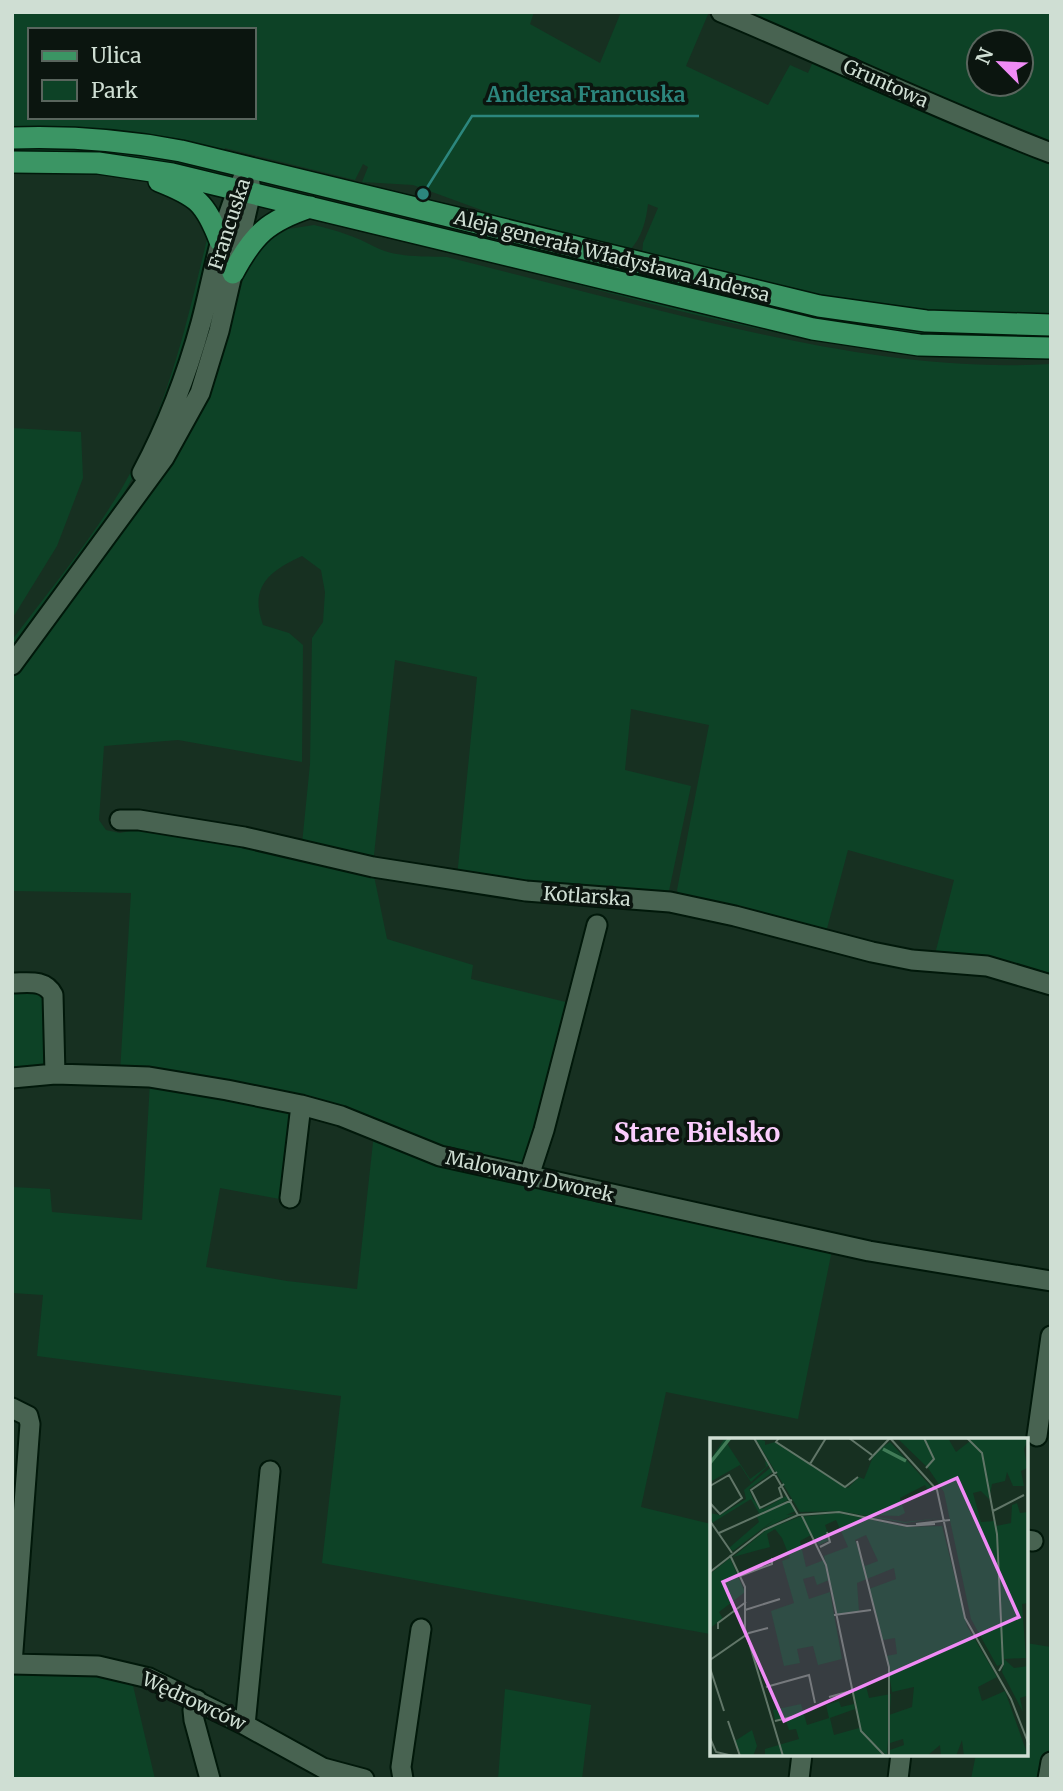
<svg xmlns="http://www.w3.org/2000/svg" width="1063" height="1791" font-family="Merriweather,serif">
<rect width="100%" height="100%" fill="#173021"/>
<path fill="#0d4226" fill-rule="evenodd" d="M12 12H534L530 24 600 63 621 12H709L686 66 768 105 790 65 808 73 816 55 1051 156V316L939 312 834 299 642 256 643 243 658 208 648 204C646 221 642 237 630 250L497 218 495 215 413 185 362 182 368 167 363 164 355 180 225 148 223 152C150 134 88 125 12 128ZM30 30H254V117H30Z
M730 12H1051V150ZM979 42H1021V84H979Z
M61 146 152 155 217 169 216 175 87 152H12V147Z
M314 225C336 230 357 237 375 247 396 258 424 256 447 257 529 278 611 299 694 319 810 346 930 371 1051 364V981L934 958 954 880 848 850 825 936 679 897 677 890 709 725 631 709 625 770 691 786 669 891 666 894 457 877 477 677 395 660 373 864 302 844 310 764 312 638 323 622 325 592 321 570 302 556C269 571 249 587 263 625L289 633 303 645 302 762 178 740 104 746 99 820 106 830 120 833 153 826 373 871 387 939 473 965 471 979 574 1004 524 1165 447 1152 381 1126 120 1072 131 893 12 891V679L71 601 205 401 219 366 251 251 288 229Z
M208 235 212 243 184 354 143 459 114 511 12 651V640C50 590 90 541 122 488 168 409 187 322 208 235Z
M569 255 909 328 994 334H1051V340L908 334 805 318 566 259Z
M491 260 775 330 1051 357V359C859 366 674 309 491 262Z
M12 428 81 432 83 478 57 546 12 619Z
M12 990 44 993 46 1066 12 1074Z
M150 1082 287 1109 292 1114 285 1200 220 1188 206 1267 287 1281 357 1289 374 1133 832 1250 798 1419 666 1392 641 1507 711 1524 710 1634 322 1563 341 1396 37 1356 43 1295 12 1293V1187L50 1189 52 1212 142 1220Z
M1026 1643 1051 1647V1740L1044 1779H971L976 1754H1026Z
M12 1670 131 1677 155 1779H12Z
M505 1689 591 1705 582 1779H498Z"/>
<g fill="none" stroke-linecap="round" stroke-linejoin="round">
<defs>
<path id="minor" d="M721 12C831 58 939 110 1051 153
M142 473C167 426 187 374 201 323 214 274 221 224 243 178
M12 665 164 458 200 393 219 331 251 192 248 167
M120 820H139L244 837 373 867 526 891 670 902 735 916 872 952 912 960 987 966 1051 985
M12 983C28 983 45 979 53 995L55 1074
M12 1078 55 1074 120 1076 149 1077 227 1090 301 1105 341 1116 440 1156 869 1251 1051 1281
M529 1176 544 1130 597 925
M290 1198 301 1105
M12 1408 28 1416 30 1424 12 1664
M1037 1436 1051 1336
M1026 1540 1033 1541
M12 1664 98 1666 149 1678 245 1725 323 1768 364 1779
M197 1700 193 1710 194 1720 210 1779
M245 1725 270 1471
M403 1779 401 1767 421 1629
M799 1779 802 1754
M898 1779 901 1754
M1048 1779 1051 1762"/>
<path id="major" d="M12 138C70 136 124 140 181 151L819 306 926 321 1051 325
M12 162 98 163 172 174 813 329 919 345 1051 348
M159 181C197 196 205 202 220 241
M233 273C254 234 268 221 310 207"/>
</defs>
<use href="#minor" stroke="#01180a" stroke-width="23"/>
<use href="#major" stroke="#01180a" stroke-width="24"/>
<use href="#minor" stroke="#486351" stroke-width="19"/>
<use href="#major" stroke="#3b9564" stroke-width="21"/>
</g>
<g text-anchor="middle" stroke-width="7" stroke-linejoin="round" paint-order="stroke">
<g font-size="19" fill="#cfded3" stroke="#0b150f">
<text transform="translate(886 83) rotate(24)" y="7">Gruntowa</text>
<text transform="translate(229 224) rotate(-72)" y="7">Francuska</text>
<text transform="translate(612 256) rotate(14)" y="7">Aleja generała Władysława Andersa</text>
<text transform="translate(587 896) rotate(4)" y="7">Kotlarska</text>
<text transform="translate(530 1176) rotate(13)" y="7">Malowany Dworek</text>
<text transform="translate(194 1701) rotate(25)" y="7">Wędrowców</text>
</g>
<g font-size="26" font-weight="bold" fill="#fbcdfd" stroke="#0b150f">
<text x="697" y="1142">Stare Bielsko</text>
</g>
</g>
<g transform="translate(710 1438)">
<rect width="318" height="318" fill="#173021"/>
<path d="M15 0H22L16 4 40 41 56 29 55 23 60 26 41 44 30 27 0 44V22ZM45 0 55 3V7L65 4 138 50 149 39 154 41 165 14 180 4 225 53 219 54 215 47 190 60 195 75 189 78 158 77 195 84 230 80 195 85 130 73 90 74ZM187 0H238L246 14 264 0H318L314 11 318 35 317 30 311 33 314 48H303L297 34 295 43 282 46 279 61 271 53 263 55 271 84 284 83 286 88 301 85 302 67 307 65 310 75 318 74V165L312 166 316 220 294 221 304 230 318 228V265L316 258 310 260 313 274 292 234 294 225 287 228 261 181 234 54 218 30ZM60 30 64 33 39 51 43 61 53 71 76 58 80 61 50 77 41 61 2 85 0 75 10 77 36 61 34 52ZM79 64 86 73 76 77 85 76 53 91 65 81 23 113 19 110 49 84 47 79ZM128 75 196 89 232 88 257 188 287 239 268 249 272 263 295 253 318 318H254L252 302 246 318H231L230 307 217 318H180V312L194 307 193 301 180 305 179 277 202 269 204 249 182 254 176 218 187 216 185 200 173 202 159 151 186 141 184 130 147 145 149 173 127 176 114 118 138 109 126 82 115 87 120 102 109 107 99 92 101 97 90 103 96 129 114 122 119 142 107 147 104 138 93 141 99 161 120 154 132 221 108 227 103 208 87 211 90 225 74 228 61 173 84 165 72 123 80 120 72 100 65 91 57 96 60 109 23 119 56 92 89 79ZM156 97 168 123 155 128 145 102ZM20 120 35 154 9 174 13 181 0 190V136ZM156 248 159 260 181 256 177 318 151 293 141 251ZM129 263 131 269 144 266 145 271 120 280 124 297 149 290 174 318H55V311L89 301 86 291 79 292 75 280 65 282 63 272 91 266 97 287 119 280 116 267ZM42 292 47 308 43 318H31L25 303Z" fill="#0d4226" fill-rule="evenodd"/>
<path fill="none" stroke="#417b57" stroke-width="3.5" d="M173 11 196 23M0 25 20 0"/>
<path fill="none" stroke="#617668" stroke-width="2" d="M44 0 88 77M69 0 66 4 100 26 116 0M139 0 162 17M180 0 227 52 255 180 301 261 319 307M214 0 224 21 216 30M257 0 272 15 287 96 293 226 289 233M159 22 180 0M100 26 135 49 148 39M67 34 41 52 50 70 72 59 69 50 74 46M0 48 19 37 32 60 10 76 0 65M283 73 314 57M91 76 116 127 151 293 175 318M0 83 22 115M206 86 240 82M9 95 82 62M147 103 179 229V318M110 109 120 104 117 94M20 117 35 149V191L73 318M0 134 54 92 88 77 129 74 197 88 225 86M30 138 62 126V120M35 172 70 161M124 177 161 172M8 191V185L36 164M0 222 39 195 58 190M0 230 14 273M56 249 99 237 105 265M119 259 141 253M18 283 30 318M65 283 86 278M0 300 6 314 23 318"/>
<path fill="#f08bf6" fill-opacity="0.15" stroke="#f08bf6" stroke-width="3.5" d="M247 40 309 179 74 283 13 144Z"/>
<rect width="318" height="318" fill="none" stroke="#cfded3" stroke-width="3.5"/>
</g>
<path fill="none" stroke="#2c867d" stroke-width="2.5" d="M423 194L472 116H699"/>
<circle fill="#2c867d" stroke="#0b150f" stroke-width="2.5" cx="423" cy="194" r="7"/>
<g font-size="21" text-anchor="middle" font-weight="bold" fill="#2c867d" stroke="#0b150f" stroke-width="7" stroke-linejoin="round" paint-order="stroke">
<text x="586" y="102">Andersa Francuska</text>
</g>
<rect width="1063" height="1791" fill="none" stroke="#cfded3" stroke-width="28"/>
<rect x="28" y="28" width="228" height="91" fill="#0b150f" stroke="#59655d" stroke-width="2"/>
<rect x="42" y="51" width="35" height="10" fill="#3b9564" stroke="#59655d" stroke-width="2"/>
<text x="91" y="63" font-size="21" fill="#cfded3">Ulica</text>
<rect x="42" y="80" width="35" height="21" fill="#0d4226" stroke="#59655d" stroke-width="2"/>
<text x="91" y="98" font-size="21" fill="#cfded3">Park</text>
<g transform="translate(1000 63) rotate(294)"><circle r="33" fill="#0b150f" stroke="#59655d" stroke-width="2"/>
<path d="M0-5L12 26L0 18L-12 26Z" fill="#f08bf6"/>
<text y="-10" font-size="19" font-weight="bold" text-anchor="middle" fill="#cfded3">N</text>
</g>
</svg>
